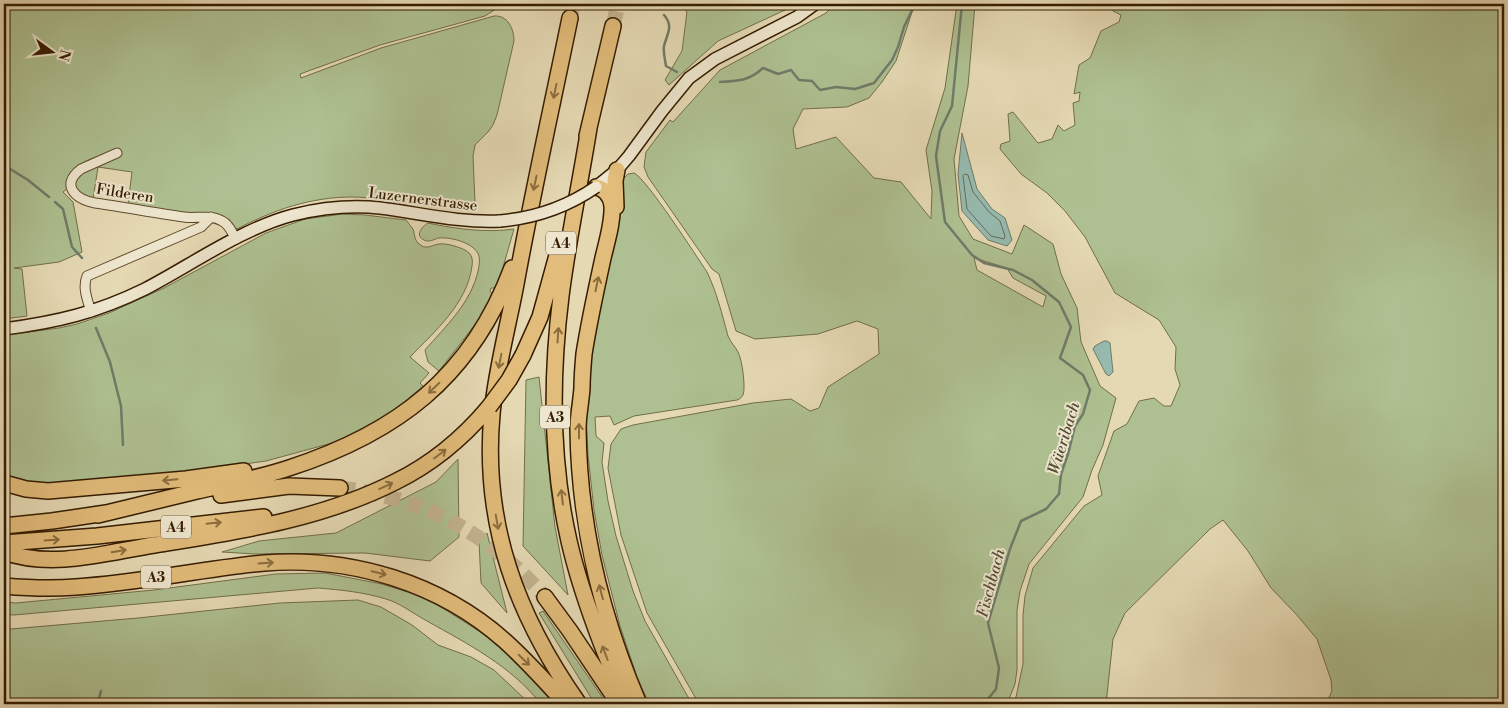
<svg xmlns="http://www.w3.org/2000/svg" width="1508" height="708" font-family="'Libre Bodoni',serif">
<rect width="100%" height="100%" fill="#e5d9b3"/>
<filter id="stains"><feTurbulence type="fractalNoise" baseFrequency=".004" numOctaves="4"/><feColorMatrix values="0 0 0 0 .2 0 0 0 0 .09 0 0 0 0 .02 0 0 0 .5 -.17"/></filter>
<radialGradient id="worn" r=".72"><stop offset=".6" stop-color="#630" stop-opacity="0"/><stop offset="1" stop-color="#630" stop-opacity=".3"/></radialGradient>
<path fill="#aec091" stroke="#726e48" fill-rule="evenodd" d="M4 4H502L499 7 485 16 380 45 300 74 301 78 381 48 494 16C508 15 514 29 514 41L497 115 493 125 488 132 475 145 473 156 475 203 474 206 471 207 452 205 410 197 407 203C389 201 371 197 352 197 311 197 273 210 237 229L220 215H196L128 204 132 172 98 167 93 199 78 193C75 186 73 180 78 174 82 168 104 157 111 152 101 156 84 159 77 168 71 176 72 186 63 192L73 202 82 252 59 262 14 268 22 269 27 316 4 319Z
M680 4H798L718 41 669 85 665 80 682 51 687 12Z
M835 4H917L912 12 896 61 882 82 869 98 847 107 803 109 793 129 796 149 836 137 874 178 901 182 931 219 932 191 926 150 945 88 957 4H975L968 86 954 159 959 216 973 239 1012 254 1024 225 1053 244 1061 274 1077 308 1081 342 1100 386 1116 398 1103 445 1092 470 1083 497 1029 564 1020 591 1017 610V670L1015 684 1007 704H699L647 613 621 535 608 468 611 444 621 429 633 425 753 403 791 399 810 411 819 408 828 387 879 354 878 329 857 321 818 334 755 339 736 331 719 274 712 269 648 177 644 167 646 152 670 120 673 122 720 70 826 13ZM974 258 1007 268 1013 278 1046 296 1043 307 977 270Z
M1117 4H1504V704H1326L1332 691 1331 680 1317 639 1297 615 1271 588 1248 551 1223 520 1210 529 1125 613 1113 639 1106 704H1012L1016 697 1023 664V615L1025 596 1033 568 1084 506 1102 495 1098 476 1114 431 1127 424 1139 401 1154 398 1164 406H1171L1180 385 1175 369 1176 347 1159 320 1115 293 1085 237 1065 211 1047 193 1021 174 1000 149 1001 144 1010 141 1008 114 1013 112 1038 143 1052 139 1058 125 1064 131 1075 125 1073 103 1079 101 1080 92 1074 94 1079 65 1090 58 1101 31 1119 22 1121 15 1113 11Z
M634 173C646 178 697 257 707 272 717 293 722 314 728 336 731 343 735 346 738 352 742 359 746 388 743 395 741 398 740 399 737 400L634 416 614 425 610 416 595 417 596 436 604 443 602 462 608 501 616 536 633 591 645 621 692 704H649L637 677 620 626 602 555 594 510 588 455 586 414 593 338 598 308 621 211 622 180 628 174Z
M343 214 365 215 406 220C408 223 411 226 413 229 415 234 414 239 418 243 426 251 431 245 439 244 447 243 459 247 465 250 472 254 473 259 472 266 467 304 435 331 410 357L429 373 420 383 423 386 397 408 364 429 332 443 266 461 187 472 46 486 4 478V335L59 328 77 324 109 313 164 288 266 233 305 219Z
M428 223C456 229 486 233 514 229L501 274 495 288H491L490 291 492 294 491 298 477 322 439 371 428 362 425 350C445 327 471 303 478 271 479 267 480 261 479 256 475 243 452 237 439 238 434 239 429 243 424 240 415 236 421 227 428 223Z
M539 377 555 527 568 595 523 546 526 380Z
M458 459 459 537 430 561 365 553 255 554 222 552 259 541 336 533 436 482Z
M487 533 507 613 481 583 479 541Z
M325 573 382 584 427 598 482 633 507 653 555 704H541C511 666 468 644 427 621 414 614 400 603 386 599 363 592 342 590 318 588L14 615 4 614V602L16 603 154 590 276 574Z
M358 600 381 607 412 625 438 645 471 657 494 670 530 704H4V628L11 629 138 618 280 603Z
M543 611 607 704H595L539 613Z"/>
<path fill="#96baaf" stroke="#6f7b69" d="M962 133 977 189 992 209 1005 218 1012 240 1007 246 988 240 962 211 958 174Z
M1104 341H1107L1110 343 1113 372 1109 376 1106 374 1093 349 1095 346Z"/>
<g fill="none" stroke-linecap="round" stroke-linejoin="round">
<path stroke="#666b58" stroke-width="1" d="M965 174 968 175 973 192 989 212 1000 221 1005 236 1004 239 991 236 967 209 963 176Z"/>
<path stroke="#6f7b69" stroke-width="2.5" d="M962 4 952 106 940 131 936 156 945 222 972 255 984 263 1013 270 1032 280 1059 302 1071 327 1060 358 1083 375 1090 390 1083 414 1075 426 1068 454 1061 474 1059 494 1046 509 1021 521 1010 549 988 623 999 668 996 689 984 704
M664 15C674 26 667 34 664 46 663 53 665 59 666 66L677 72
M720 82C738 81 749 81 763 68L778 74 791 70 799 80 812 81 820 90 836 87 855 89 874 83 892 60 898 47 904 27 914 6 918 4
M4 159 7 167 28 180 49 197
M55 202 63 209 72 247 82 258
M96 328 110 362 121 406 123 445
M99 704 98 702 101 691"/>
<path stroke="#c2b38f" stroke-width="15" stroke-dasharray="15 8" stroke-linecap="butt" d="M570 18 573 4
M613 26 618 4
M340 488C425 498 488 533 545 597"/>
<defs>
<path id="minor" d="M117 153 81 169C60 185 75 199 95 203 125 207 154 213 184 217 196 219 211 214 222 221 229 224 232 233 236 239
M91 312C88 301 82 288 87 276L201 227 211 217"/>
<path id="secondary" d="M596 187 617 170 629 156 662 111 689 78 715 59 797 17 815 4
M4 329C57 322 96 313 145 289 191 265 243 228 293 215 321 208 351 205 380 208 420 213 459 223 500 221"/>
<path id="motorway" d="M570 18C552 106 532 195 516 284 508 327 496 370 492 414 482 524 517 616 579 704
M589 128C580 184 568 240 561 296 551 376 551 462 569 541 577 576 589 611 602 645 610 665 618 685 628 704
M587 136 613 26
M596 187C605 189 611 196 612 206 613 222 607 241 603 258 596 290 589 322 584 354 583 365 582 377 582 388 581 402 578 416 578 429 579 523 602 618 639 704
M616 207 615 181 617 170
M523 355 540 317 559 248
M4 483 26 489 48 491 186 479 244 471
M221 495 289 486 340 488
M98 515C131 507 164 499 197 491 228 484 259 478 289 468 397 433 471 377 512 268
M4 526 52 521 106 513
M4 543 97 536 264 517
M4 552C52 569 105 553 154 545 235 532 320 520 395 482 432 464 463 438 489 407
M4 586C28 588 52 589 76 587 139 583 201 569 264 563 351 556 440 583 505 641 527 661 547 683 566 704
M545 597 570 631 619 704"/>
</defs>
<use href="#minor" stroke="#614b2d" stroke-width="11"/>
<use href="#secondary" stroke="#351c00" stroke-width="14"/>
<use href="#motorway" stroke="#351c00" stroke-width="18"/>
<use href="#minor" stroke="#eee6ce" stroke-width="9"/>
<use href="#secondary" stroke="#eee6ce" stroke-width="11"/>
<use href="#motorway" stroke="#e2bc7a" stroke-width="15"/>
<defs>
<path id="secondary-bridge" d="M500 221C535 218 567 207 596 187"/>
<path id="motorway-bridge" d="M489 407 509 380 523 355"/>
</defs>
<use href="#secondary-bridge" stroke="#351c00" stroke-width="14" stroke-linecap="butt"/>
<use href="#motorway-bridge" stroke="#351c00" stroke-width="18" stroke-linecap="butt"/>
<use href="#secondary-bridge" stroke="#eee6ce" stroke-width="11"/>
<use href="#motorway-bridge" stroke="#e2bc7a" stroke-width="15"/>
</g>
<defs><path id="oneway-shaft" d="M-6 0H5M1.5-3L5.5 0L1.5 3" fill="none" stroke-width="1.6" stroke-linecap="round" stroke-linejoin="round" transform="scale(1.25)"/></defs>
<g stroke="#8c6c3d">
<use href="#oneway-shaft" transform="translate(555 91) rotate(102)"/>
<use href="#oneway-shaft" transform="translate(535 183) rotate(102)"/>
<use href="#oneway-shaft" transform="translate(597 284) rotate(-78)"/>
<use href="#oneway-shaft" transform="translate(558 335) rotate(-86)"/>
<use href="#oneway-shaft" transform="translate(500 361) rotate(101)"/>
<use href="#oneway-shaft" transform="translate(434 388) rotate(136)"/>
<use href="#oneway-shaft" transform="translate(579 431) rotate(-90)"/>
<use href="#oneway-shaft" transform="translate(440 454) rotate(-37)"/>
<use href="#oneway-shaft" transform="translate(170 480) rotate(175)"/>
<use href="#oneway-shaft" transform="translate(386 486) rotate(-25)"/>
<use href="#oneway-shaft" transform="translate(562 497) rotate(-97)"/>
<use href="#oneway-shaft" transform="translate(497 522) rotate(80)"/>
<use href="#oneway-shaft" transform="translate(214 523) rotate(-6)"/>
<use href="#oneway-shaft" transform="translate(52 540) rotate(-4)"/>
<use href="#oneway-shaft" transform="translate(119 551) rotate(-9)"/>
<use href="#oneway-shaft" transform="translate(266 563) rotate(-4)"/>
<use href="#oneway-shaft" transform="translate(379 573) rotate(14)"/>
<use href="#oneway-shaft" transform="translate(601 592) rotate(-105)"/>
<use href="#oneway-shaft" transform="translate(605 653) rotate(-111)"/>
<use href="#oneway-shaft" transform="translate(524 660) rotate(44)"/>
</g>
<g text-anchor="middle" stroke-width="4" stroke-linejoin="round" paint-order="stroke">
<g fill="#eee6ce" stroke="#6c593e" stroke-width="1">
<rect x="546" y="231.5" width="30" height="23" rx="4"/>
<rect x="540" y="405.5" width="30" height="23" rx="4"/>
<rect x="161" y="515.5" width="30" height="23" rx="4"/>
<rect x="141" y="565.5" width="30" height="23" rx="4"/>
</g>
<g font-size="14" font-weight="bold" fill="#351c00">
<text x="561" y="248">A4</text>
<text x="555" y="422">A3</text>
<text x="176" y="532">A4</text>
<text x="156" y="582">A3</text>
</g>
<g font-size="15" fill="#351c00" stroke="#eee6ce">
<text transform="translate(125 193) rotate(9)" y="5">Filderen</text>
<text transform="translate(423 199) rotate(7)" y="5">Luzernerstrasse</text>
</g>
<g font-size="16" font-style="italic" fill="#524b35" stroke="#eee6ce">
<text transform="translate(1063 438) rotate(-73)" y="6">Wüeribach</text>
<text transform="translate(990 583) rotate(-75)" y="6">Fischbach</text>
</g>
</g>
<rect width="1508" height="708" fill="none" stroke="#e5d9b3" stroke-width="20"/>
<rect x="5" y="5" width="1498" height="698" fill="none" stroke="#351c00" stroke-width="2.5"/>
<rect x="10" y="10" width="1488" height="688" fill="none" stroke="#351c00"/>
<g transform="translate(52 52) rotate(105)" stroke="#eee6ce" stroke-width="4" paint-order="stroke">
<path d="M0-4L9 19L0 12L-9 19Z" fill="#351c00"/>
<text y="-8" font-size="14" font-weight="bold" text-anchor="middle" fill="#351c00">N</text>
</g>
<rect width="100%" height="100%" filter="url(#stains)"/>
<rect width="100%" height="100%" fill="url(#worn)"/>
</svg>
